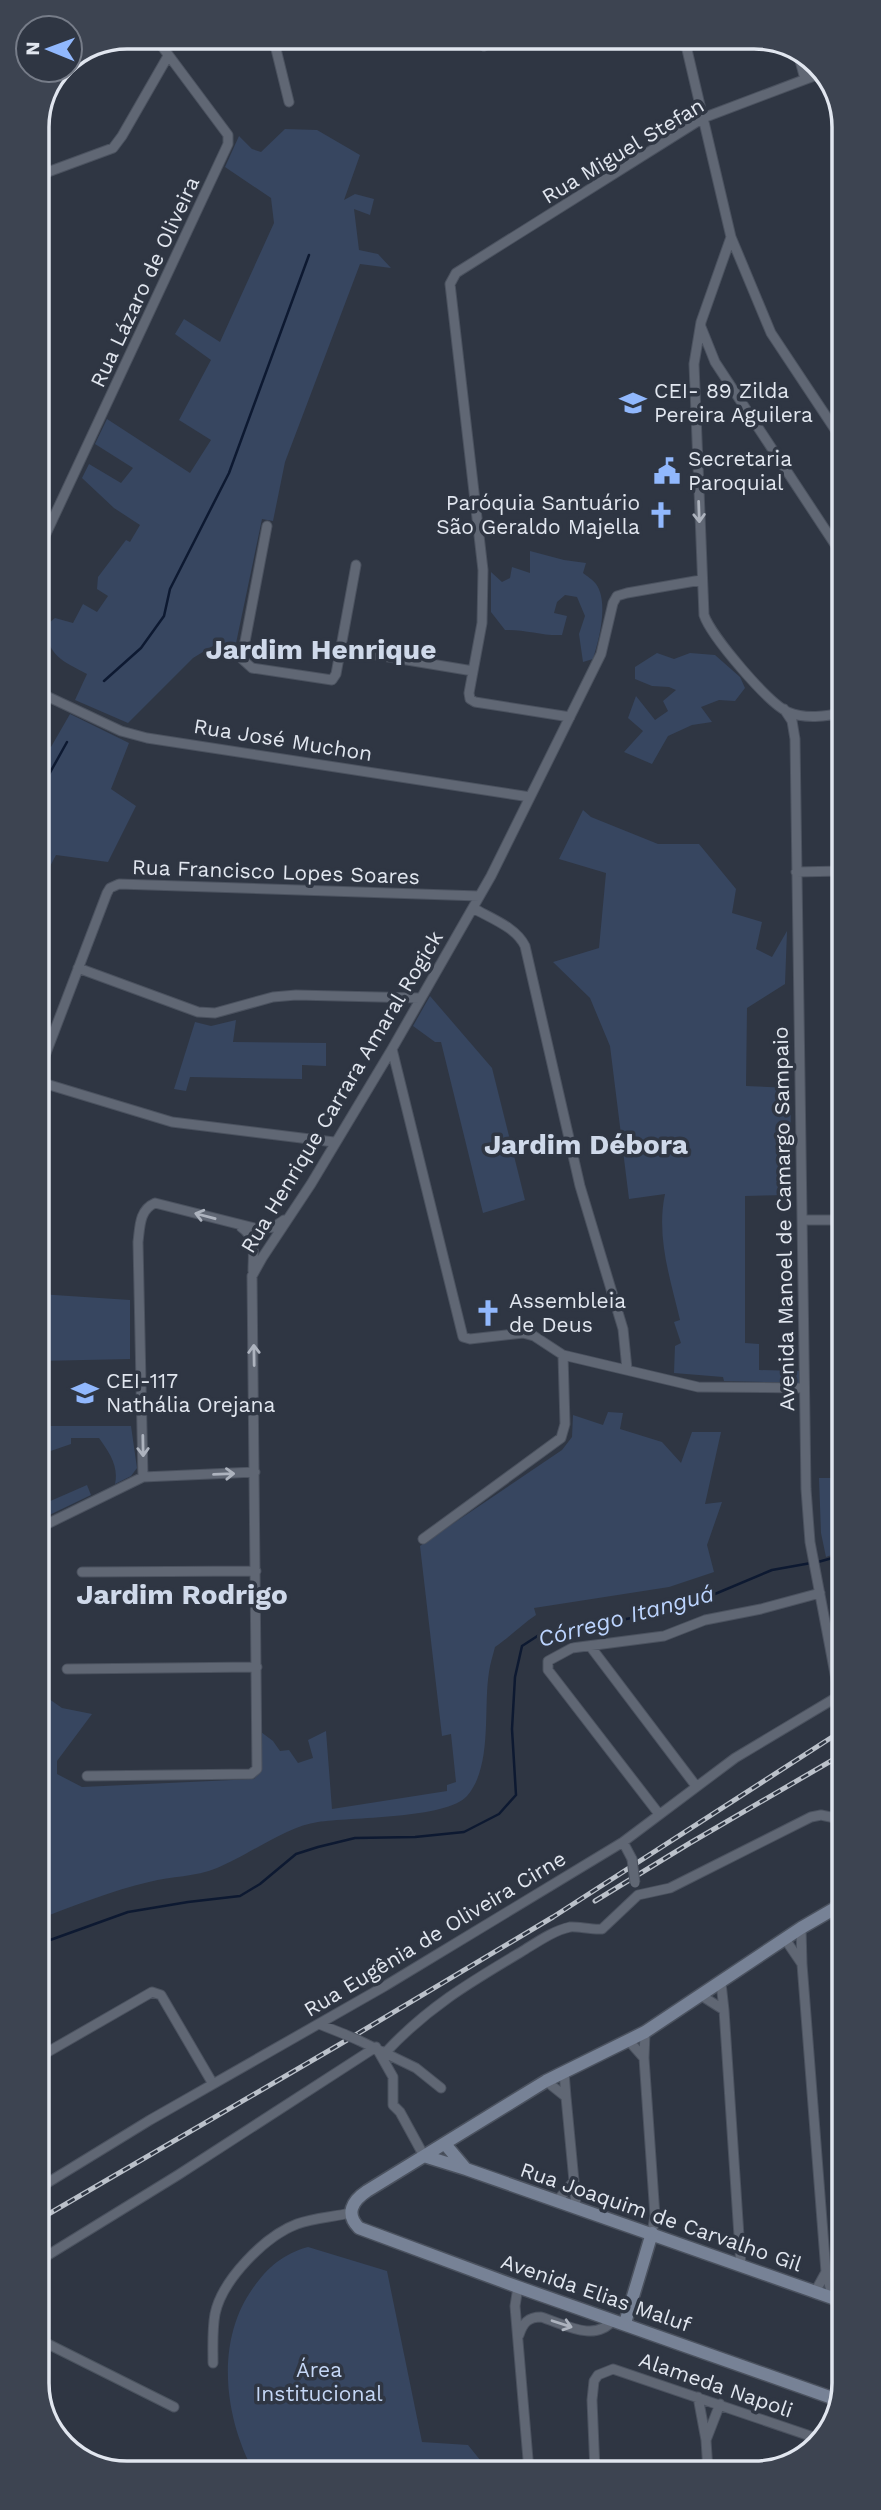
<svg xmlns="http://www.w3.org/2000/svg" width="881" height="2510" font-family="'Work Sans',sans-serif">
<rect width="100%" height="100%" fill="#2f3643"/>
<path fill="#374660" d="M285 129 317 130 360 155 344 200 355 194 374 199 370 215 354 209 359 250 378 254 391 268 360 264 285 462 273 521 262 519 235 648 216 644 193 658 128 723 75 700 87 674C61 660 50 657 44 627L55 618 73 623 83 604 97 612 108 596 97 589 98 577 126 540 130 542 140 525 114 508 82 478 89 464 121 483 133 468 95 444 107 419 190 473 211 440 179 420 211 360 175 334 184 319 220 342 274 223 271 198 225 167 239 136 252 149 261 152Z
M530 551 564 560 586 563 583 573C587 576 593 580 596 584 609 602 599 640 593 659L583 662 579 634 585 616 577 597 565 595 557 602 554 613 567 616 562 635C543 636 524 629 505 630L491 612V572L502 582 510 578 512 567 530 573Z
M657 653 674 659 690 653 715 655 740 677 745 688 735 701 719 700 701 707 712 722 692 725 668 736 652 764 624 752 643 731 628 718 636 696 655 720 668 711 663 701 676 690 669 687 652 686 635 679V667Z
M70 714 129 743 111 789 136 806 108 862 56 855 38 889V743L51 747Z
M583 810 591 817 658 844H699L736 889 732 913 762 922 756 949 772 957 787 931 785 984 747 1008 746 1086 791 1088 790 1195 745 1196V1343L759 1344V1370L799 1371V1383L724 1381 723 1377 674 1373 675 1346 681 1343 674 1322 680 1320C670 1278 656 1236 665 1194L629 1199 610 1046 590 998 553 962 599 948 606 873 559 859Z
M430 996 492 1068 525 1200 483 1213 441 1042H435L413 1026Z
M236 1020 233 1042 326 1043V1066L302 1065V1079L190 1077 186 1091 174 1089 195 1022 211 1026Z
M38 1287 39 1294 130 1300V1359L38 1361Z
M608 1412 623 1413 620 1429 662 1442 681 1463 692 1432H721L705 1504 722 1502 707 1545 714 1572 669 1587 534 1608 536 1615C521 1625 510 1637 495 1647 493 1655 490 1664 489 1672 483 1709 493 1766 467 1796 447 1819 349 1817 318 1822 287 1826 247 1856 217 1868 195 1877 172 1876 149 1882 111 1891 76 1905 39 1919V1681L44 1682 42 1694 62 1708 92 1714 57 1761V1774L82 1787 254 1779 262 1769 261 1732 273 1741 280 1751 289 1750 298 1763 313 1758 308 1740 326 1731 332 1809 447 1791V1785L456 1782 451 1734 442 1736 420 1546 562 1450 572 1437 573 1415 603 1425Z
M131 1426 137 1468 131 1476 115 1484C119 1466 109 1452 99 1438H71V1444L39 1455V1426Z
M841 1467H843V1551L826 1557 821 1533 819 1478H841Z
M87 1485 91 1495 39 1520V1506Z
M308 2247 387 2271 422 2442 468 2445 489 2471 254 2472C224 2417 215 2341 253 2288 268 2267 283 2254 308 2247Z"/>
<g fill="none" stroke-linecap="round" stroke-linejoin="round">
<path stroke="#0d1931" stroke-width="2.5" d="M104 681 141 648 164 616 170 589 229 473 309 255
M38 790 42 787 67 742
M818 1562 843 1555
M39 1944 128 1912 188 1902 240 1896 260 1884 296 1854 318 1847 355 1838 415 1837 464 1832 499 1814 516 1795 512 1729 515 1677 522 1646 539 1635 637 1617 703 1599 772 1570 811 1563
M57 2433 84 2452 83 2457"/>
<defs>
<path id="street" d="M273 37 289 102
M481 37 484 46
M684 37 731 237 701 322 694 364 704 615C711 636 768 703 788 712 804 719 827 717 842 712
M798 53 805 79
M37 176 113 148 122 136 168 56
M731 237 771 333 842 440
M701 327 715 362 842 555
M267 526 243 652 242 659 252 668 332 680 336 674 356 565
M37 553 228 144V135L155 37
M341 649 473 671
M38 692 121 731 147 738 530 797
M784 709 792 721 795 739 806 1489 810 1542 839 1695
M570 717 475 702 470 699 469 693 482 623 483 570 450 284 456 273 703 118 822 73
M796 872 842 871
M473 908C490 918 516 927 525 946L580 1186 623 1329 627 1369
M78 968 198 1012 215 1013 273 997 296 995 420 998
M392 1049 463 1337 470 1339 523 1333 534 1336 563 1355 698 1387 804 1388
M334 1142 172 1122 43 1083 39 1079 38 1074 107 893 110 888 119 884 479 896
M802 1220H843
M241 1227C257 1238 253 1254 253 1271
M143 1477 138 1242C140 1227 139 1210 155 1203L258 1229 274 1227 284 1220
M39 1528 143 1477 255 1472
M423 1539 561 1438 565 1424 563 1355
M82 1572 256 1571
M590 1646 696 1786
M67 1669 257 1667
M87 1776 251 1774 257 1769 252 1276 262 1258 311 1184 392 1049 491 876 601 654 613 603 617 596 627 593 701 580
M659 1814 548 1670V1661L572 1648 664 1636 705 1620 761 1609 820 1593
M623 1842 632 1859
M785 1939 802 1964 801 1928
M802 1964 826 2272
M702 1996 724 2010 721 1983
M724 2010 741 2266
M319 2024 344 2034
M358 2040 416 2068 441 2088
M629 2041 644 2058 645 2032
M386 2052C428 2007 469 1983 521 1952 536 1943 552 1931 570 1927 576 1926 593 1930 602 1929L638 1895 670 1888 811 1817 821 1815 835 1818
M39 2057 152 1992 161 1995 213 2084
M644 2058 655 2216 652 2233
M546 2081 566 2097 564 2072
M566 2097 574 2181
M39 2188 150 2120 385 1986 623 1842 735 1758 842 1694
M557 2201 574 2181 576 2207
M40 2260 178 2175 376 2047 393 2077V2105L400 2112 424 2156
M518 2287 515 2306 529 2471
M815 2292 826 2272 833 2298
M519 2335C523 2323 528 2317 541 2317 564 2324 595 2343 613 2320
M40 2340 174 2407
M213 2363C213 2347 212 2330 215 2314 222 2280 265 2236 297 2224 313 2218 333 2217 350 2213
M698 2397 706 2440 720 2404
M706 2440 708 2471
M595 2471 592 2400 594 2381 598 2375 613 2369 822 2440"/>
<path id="secondary" d="M424 2156 466 2169 445 2144
M466 2169 844 2302
M625 2323 652 2233
M838 2400 518 2287 359 2228C345 2214 352 2201 367 2191L546 2081 645 2032 801 1928 844 1903"/>
</defs>
<use href="#street" stroke="#4b525f" stroke-width="11"/>
<use href="#secondary" stroke="#4b525f" stroke-width="15"/>
<use href="#street" stroke="#606774" stroke-width="9"/>
<use href="#secondary" stroke="#778296" stroke-width="12"/>
<defs>
<path id="rail" d="M595 1901 690 1843 843 1754
M40 2219 342 2043 553 1917 843 1730"/>
</defs>
<use href="#rail" stroke="#bbc1ca" stroke-width="5"/>
<use href="#rail" stroke="#2f3643" stroke-width="2.5" stroke-dasharray="8" stroke-linecap="butt"/>
<defs>
<path id="street-bridge" d="M632 1859 635 1883
M344 2034 358 2040"/>
</defs>
<use href="#street-bridge" stroke="#4b525f" stroke-width="11" stroke-linecap="butt"/>
<use href="#street-bridge" stroke="#606774" stroke-width="9"/>
</g>
<defs><path id="oneway-shaft" d="M-6 0H5M1.5-3L5.5 0L1.5 3" fill="none" stroke-width="1.6" stroke-linecap="round" stroke-linejoin="round" transform="scale(1.75)"/></defs>
<g stroke="#adb3be">
<use href="#oneway-shaft" transform="translate(699 512) rotate(88)"/>
<use href="#oneway-shaft" transform="translate(205 1216) rotate(-165)"/>
<use href="#oneway-shaft" transform="translate(254 1355) rotate(-91)"/>
<use href="#oneway-shaft" transform="translate(143 1446) rotate(89)"/>
<use href="#oneway-shaft" transform="translate(224 1474) rotate(-2)"/>
<use href="#oneway-shaft" transform="translate(562 2324) rotate(18)"/>
</g>
<defs>
<symbol id="school-bare" viewBox="-9 -9 18 18"><path d="M0-5L7-2L0 1L-7-2ZM-4 1L0 2.5L4 1V4Q0 6-4 4Z" fill="#91b8fd" stroke="#2f3643" stroke-width="2.5" paint-order="stroke"/></symbol>
<symbol id="civic-bare" viewBox="-9 -9 18 18"><path d="M-.6-6.5H3V-4.5H.6V-3L4-1V1h2V6H-6V1h2V-1L-.6-3ZM-1.2 2.5V6h2.4V2.5Z" fill="#91b8fd" stroke="#2f3643" stroke-width="2.5" paint-order="stroke"/></symbol>
<symbol id="church-bare" viewBox="-9 -9 18 18"><path d="M-1.2-6h2.4v3.5h3.3v2.4h-3.3V6h-2.4V-.1h-3.3v-2.4h3.3Z" fill="#91b8fd" stroke="#2f3643" stroke-width="2.5" paint-order="stroke"/></symbol>
</defs>
<g fill-rule="evenodd">
<use href="#school-bare" x="614" y="384" width="38" height="38"/>
<use href="#civic-bare" x="648" y="452" width="38" height="38"/>
<use href="#church-bare" x="642" y="496" width="38" height="38"/>
<use href="#church-bare" x="469" y="1294" width="38" height="38"/>
<use href="#school-bare" x="66" y="1374" width="38" height="38"/>
</g>
<g text-anchor="middle" stroke-width="7" stroke-linejoin="round" paint-order="stroke">
<g font-size="21" fill="#e1e6ef" stroke="#2f3643">
<text transform="translate(623 151) rotate(-31)" y="7">Rua Miguel Stefan</text>
<text transform="translate(145 282) rotate(-65)" y="7">Rua Lázaro de Oliveira</text>
<text transform="translate(283 740) rotate(9)" y="7">Rua José Muchon</text>
<text transform="translate(276 872) rotate(2)" y="7">Rua Francisco Lopes Soares</text>
<text transform="translate(342 1092) rotate(-59)" y="7">Rua Henrique Carrara Amaral Rogick</text>
<text transform="translate(784 1219) rotate(-91)" y="7">Avenida Manoel de Camargo Sampaio</text>
<text transform="translate(435 1934) rotate(-31)" y="7">Rua Eugênia de Oliveira Cirne</text>
<text transform="translate(661 2217) rotate(19)" y="7">Rua Joaquim de Carvalho Gil</text>
<text transform="translate(596 2293) rotate(19)" y="7">Avenida Elias Maluf</text>
<text transform="translate(716 2385) rotate(19)" y="7">Alameda Napoli</text>
</g>
<g font-size="21" fill="#e1e6ef" stroke="#2f3643" text-anchor="start">
<text x="654" y="398">CEI- 89 Zilda<tspan x="654" dy="24">Pereira Aguilera</tspan></text>
<text x="688" y="466">Secretaria<tspan x="688" dy="24">Paroquial</tspan></text>
<text x="640" y="510" text-anchor="end">Paróquia Santuário<tspan x="640" dy="24">São Geraldo Majella</tspan></text>
<text x="509" y="1308">Assembleia<tspan x="509" dy="24">de Deus</tspan></text>
<text x="106" y="1388">CEI-117<tspan x="106" dy="24">Nathália Orejana</tspan></text>
</g>
<g font-size="21" fill="#c5d7f6" stroke="#2f3643">
<text x="319" y="2377">Área<tspan x="319" dy="24">Institucional</tspan></text>
</g>
<g font-size="23" font-style="italic" fill="#bcd4fe" stroke="#2f3643">
<text transform="translate(626 1616) rotate(-15)" y="8">Córrego Itanguá</text>
</g>
<g font-size="28" font-weight="bold" fill="#cfd9ea" stroke="#2f3643">
<text x="321" y="659">Jardim Henrique</text>
<text x="586" y="1154">Jardim Débora</text>
<text x="182" y="1604">Jardim Rodrigo</text>
</g>
</g>
<path d="M0 0H881V2510H0ZM127 49H754A78 78 0 0 1 832 127V2383A78 78 0 0 1 754 2461H127A78 78 0 0 1 49 2383V127A78 78 0 0 1 127 49Z" fill="#3d4451" fill-rule="evenodd"/>
<path fill="none" stroke="#e1e6ef" stroke-width="3.5" d="M127 49H754A78 78 0 0 1 832 127V2383A78 78 0 0 1 754 2461H127A78 78 0 0 1 49 2383V127A78 78 0 0 1 127 49Z"/>
<g transform="translate(49 49) rotate(271)"><circle r="33" fill="#2f3643" stroke="#767c88" stroke-width="2"/>
<path d="M0-5L12 26L0 18L-12 26Z" fill="#91b8fd"/>
<text y="-10" font-size="19" font-weight="bold" text-anchor="middle" fill="#e1e6ef">N</text>
</g>
</svg>
